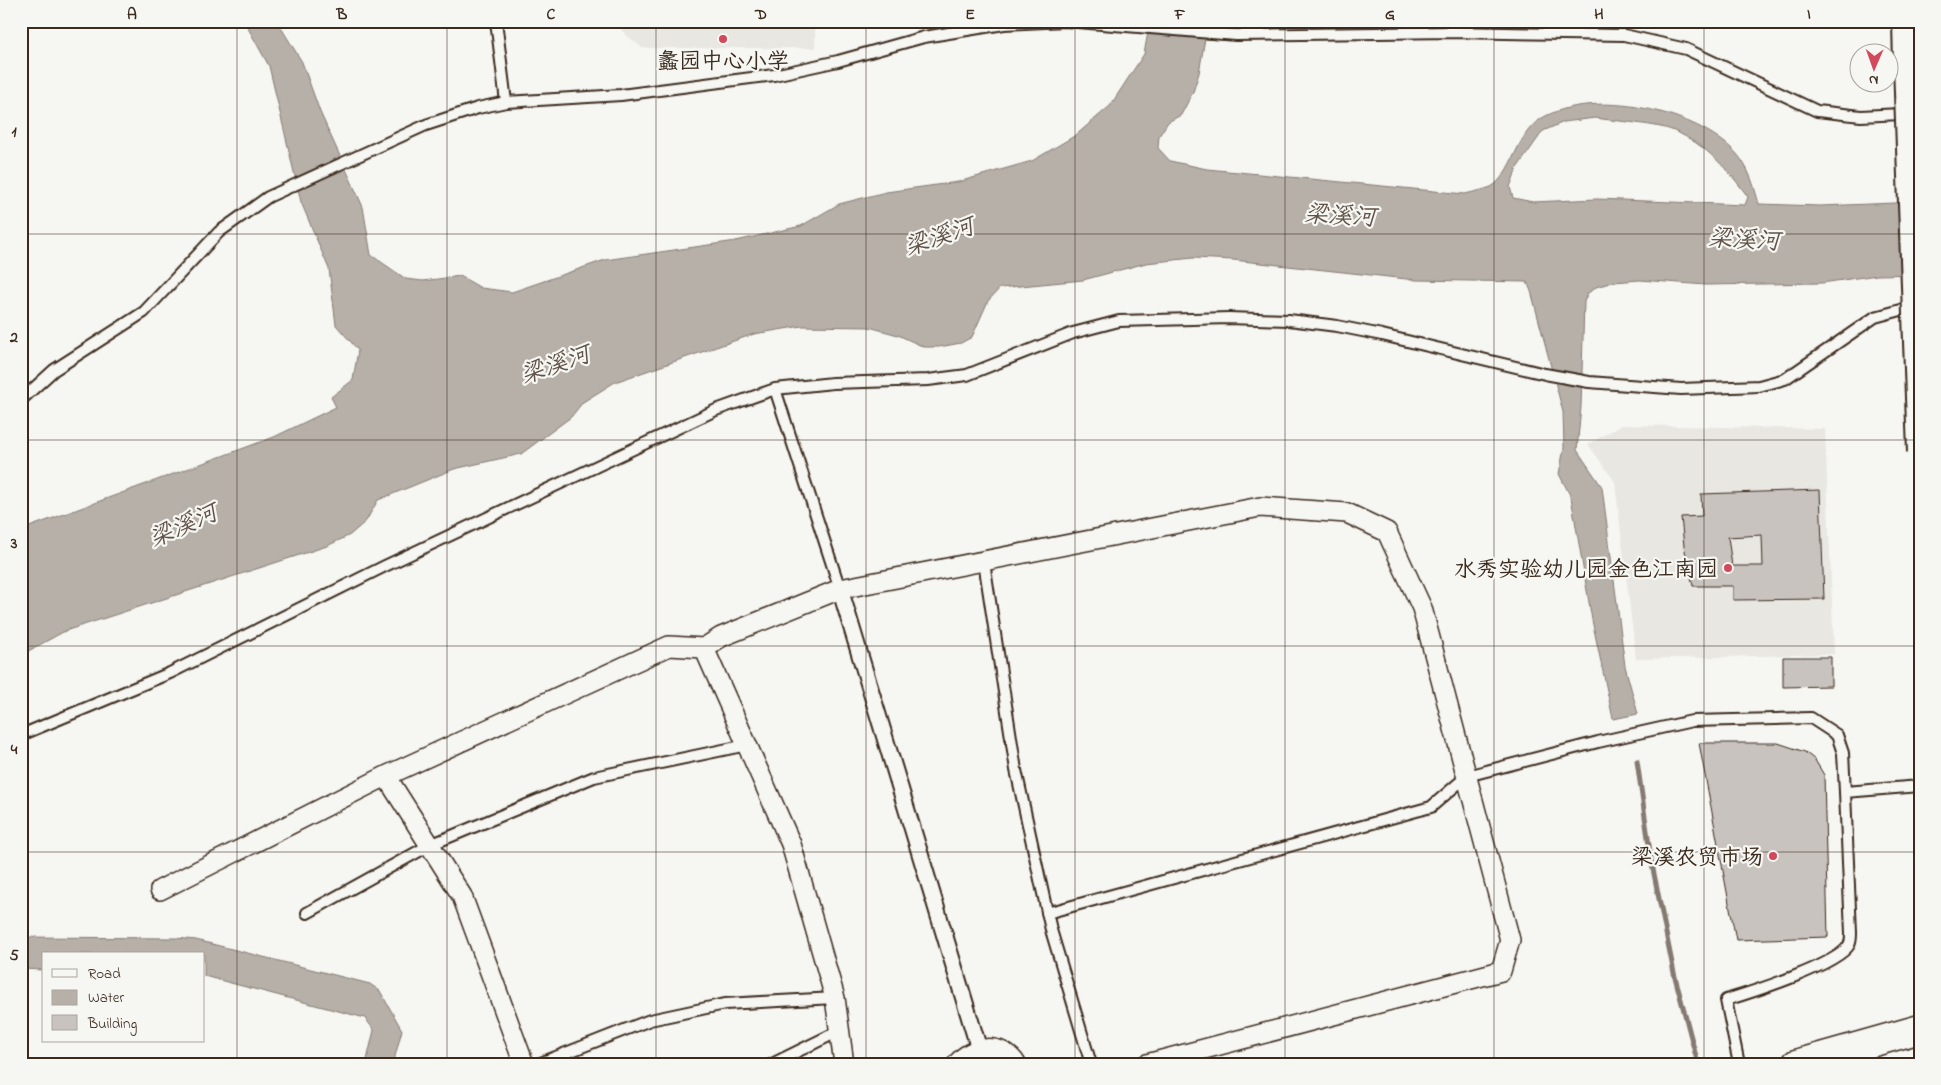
<svg xmlns="http://www.w3.org/2000/svg" width="1941" height="1085" font-family="'Indie Flower','LXGW WenKai TC',sans-serif">
<rect width="100%" height="100%" fill="#f6f6f2"/>
<filter id="ink" filterUnits="userSpaceOnUse"><feTurbulence type="fractalNoise" baseFrequency=".02" numOctaves="2"/><feDisplacementMap in="SourceGraphic" scale="10" xChannelSelector="R" yChannelSelector="G"/><feConvolveMatrix kernelMatrix="1 2 1 2 8 2 1 2 1" color-interpolation-filters="sRGB"/></filter>
<g filter="url(#ink)">
<path fill="#e8e7e2" d="M620 21H878L815 29V48H642L621 30Z
M1622 425 1825 429 1834 654 1636 659 1615 482 1588 444Z"/>
<path fill="#b6b0a9" stroke="#857a71" fill-rule="evenodd" d="M244 21H277L302 62 320 112 363 207 371 255 406 279 423 281 460 276 481 288 512 292 605 260 736 241 801 226 839 204 886 192 958 182 1032 161 1076 135 1110 106 1144 54 1150 21H1208L1199 73 1193 92 1181 115 1168 122 1159 136 1158 148 1170 161 1207 169 1465 194C1473 192 1483 190 1491 187 1512 175 1517 132 1542 118 1594 88 1696 110 1736 153 1749 167 1754 186 1759 204L1820 206 1920 202V274L1877 275 1822 283 1706 285 1640 280 1613 282 1596 287 1587 294 1584 302 1581 407 1577 450 1602 487 1625 666 1638 714 1613 719 1592 620 1571 497 1559 474 1564 448 1563 412 1531 291 1527 282 1416 280 1233 260 1193 258 1146 263 1083 280 1000 288 988 301 972 337 961 343 939 347H924L898 335 869 327 802 326 754 334 615 382 583 402 571 417 521 454 454 469 378 500 366 521 350 535 327 546 65 631 21 655V530L274 437 336 407 331 397 353 380 358 350 336 325 329 269 301 202 269 66ZM1595 118C1614 121 1659 124 1674 131 1705 144 1729 170 1748 197L1745 205 1597 199 1533 202 1513 198 1510 187 1517 168 1543 131 1564 122Z
M21 937 176 938 196 940 370 984 380 991 402 1030 393 1064H366L374 1030 365 1018 204 976V954H44V970L21 969Z"/>
<g fill="none" stroke-linecap="round" stroke-linejoin="round">
<path stroke="#857a71" stroke-width="5" d="M1637 761 1651 859 1674 973 1698 1064"/>
</g>
<path fill="#c8c3be" stroke="#3b2a1e" fill-rule="evenodd" d="M1820 490 1824 599 1733 600V586H1693L1684 546 1681 517 1702 516 1701 494ZM1762 535 1763 566H1732L1728 537Z
M1783 657H1831V686L1783 687Z
M1699 743H1778L1805 752 1815 760 1824 775 1828 937 1736 940Z"/>
<g fill="none" stroke-linecap="round" stroke-linejoin="round">
<defs>
<path id="service" d="M496 21 506 102
M775 389 840 589
M21 400 54 370 144 312 219 232 268 197 426 125 478 108 506 102 621 95 774 75 838 61 924 37 1004 24 1065 21 1236 35 1451 32 1624 35 1686 49 1817 111 1861 116 1920 113
M984 562 1016 770 1051 930 1091 1064
M21 735 170 673 385 566 716 410 775 389 833 383 928 380 967 375 1073 333 1119 321 1229 318 1289 320 1337 326 1382 335 1545 374 1589 382 1681 389 1759 386 1785 379 1875 317 1916 306
M307 913 430 845 594 777 747 745
M1047 913 1431 807 1467 776 1598 742 1692 721 1811 718 1837 735 1843 753 1845 792 1920 786
M538 1064 650 1020 725 1004 835 998
M772 1064 839 1031
M1739 1064 1726 1000C1749 993 1838 965 1849 945 1851 942 1851 937 1851 933L1845 792"/>
<path id="pedestrian" d="M840 589 979 1049"/>
<path id="minor" d="M704 648 721 637 840 589 1260 507 1347 513 1387 532 1422 608 1510 940 1501 971 1147 1064
M386 776 462 896 524 1064
M160 890 386 776 669 646 704 648 791 844 835 998 844 1064
M957 1064C972 1045 1002 1042 1016 1064"/>
<path id="tertiary" d="M1905 21 1906 65"/>
<path id="primary" d="M1796 1064 1920 1029"/>
</defs>
<use href="#service" stroke="#3b2a1e" stroke-width="14"/>
<use href="#pedestrian" stroke="#3b2a1e" stroke-width="19"/>
<use href="#minor" stroke="#3b2a1e" stroke-width="22"/>
<use href="#tertiary" stroke="#3b2a1e" stroke-width="28"/>
<use href="#primary" stroke="#3b2a1e" stroke-width="31"/>
<use href="#service" stroke="#f6f6f2" stroke-width="10"/>
<use href="#pedestrian" stroke="#f6f6f2" stroke-width="15"/>
<use href="#minor" stroke="#f6f6f2" stroke-width="19"/>
<use href="#tertiary" stroke="#f6f6f2" stroke-width="24"/>
<use href="#primary" stroke="#f6f6f2" stroke-width="28"/>
<defs>
<path id="tertiary-bridge" d="M1906 65 1920 452"/>
</defs>
<use href="#tertiary-bridge" stroke="#3b2a1e" stroke-width="28" stroke-linecap="butt"/>
<use href="#tertiary-bridge" stroke="#f6f6f2" stroke-width="24"/>
</g>
</g>
<path fill="none" stroke="#3b2a1e" stroke-width="1" stroke-opacity="0.55" d="M237 21V1064M447 21V1064M656 21V1064M866 21V1064M1075 21V1064M1285 21V1064M1494 21V1064M1704 21V1064M21 234H1920M21 440H1920M21 646H1920M21 852H1920"/>
<g fill="#d1495b" stroke="#f6f6f2" stroke-width="2">
<circle cx="723" cy="39" r="5"/>
<circle cx="1728" cy="568" r="5"/>
<circle cx="1773" cy="856" r="5"/>
</g>
<g text-anchor="middle" stroke-width="4.5" stroke-linejoin="round" paint-order="stroke">
<g font-size="22" fill="#3b2a1e" stroke="#f6f6f2" text-anchor="end">
<text x="723" y="68" text-anchor="middle">蠡园中心小学</text>
<text x="1718" y="576">水秀实验幼儿园金色江南园</text>
<text x="1763" y="864">梁溪农贸市场</text>
</g>
<g font-size="24" font-style="italic" fill="#605248" stroke="#f6f6f2">
<text transform="translate(1340 215) rotate(3)" y="8">梁溪河</text>
<text transform="translate(939 236) rotate(-19)" y="8">梁溪河</text>
<text transform="translate(1744 239) rotate(3)" y="8">梁溪河</text>
<text transform="translate(555 364) rotate(-19)" y="8">梁溪河</text>
<text transform="translate(183 525) rotate(-24)" y="8">梁溪河</text>
</g>
</g>
<rect width="1941" height="1085" fill="none" stroke="#f6f6f2" stroke-width="55"/>
<rect x="42" y="952" width="162" height="90" fill="#f6f6f2" stroke="#aba49d"/>
<rect x="52" y="969" width="25" height="8" fill="#f6f6f2" stroke="#aba49d"/>
<text x="88" y="978" font-size="15" fill="#3b2a1e">Road</text>
<rect x="52" y="990" width="25" height="15" fill="#b6b0a9" stroke="#aba49d"/>
<text x="88" y="1002" font-size="15" fill="#3b2a1e">Water</text>
<rect x="52" y="1015" width="25" height="15" fill="#c8c3be" stroke="#aba49d"/>
<text x="88" y="1028" font-size="15" fill="#3b2a1e">Building</text>
<g transform="translate(1874 68) rotate(182)"><circle r="24" fill="#f6f6f2" stroke="#aba49d"/>
<path d="M0-4L9 19L0 12L-9 19Z" fill="#d1495b"/>
<text y="-8" font-size="14" font-weight="bold" text-anchor="middle" fill="#3b2a1e">N</text>
</g>
<rect x="28" y="28" width="1886" height="1030" fill="none" stroke="#3b2a1e" stroke-width="2"/>
<g font-size="16" text-anchor="middle" font-weight="bold" fill="#3b2a1e">
<text x="132" y="19">A</text>
<text x="342" y="19">B</text>
<text x="551" y="19">C</text>
<text x="761" y="19">D</text>
<text x="970" y="19">E</text>
<text x="1180" y="19">F</text>
<text x="1390" y="19">G</text>
<text x="1599" y="19">H</text>
<text x="1809" y="19">I</text>
<text x="14" y="136">1</text>
<text x="14" y="342">2</text>
<text x="14" y="548">3</text>
<text x="14" y="754">4</text>
<text x="14" y="960">5</text>
</g>
</svg>
